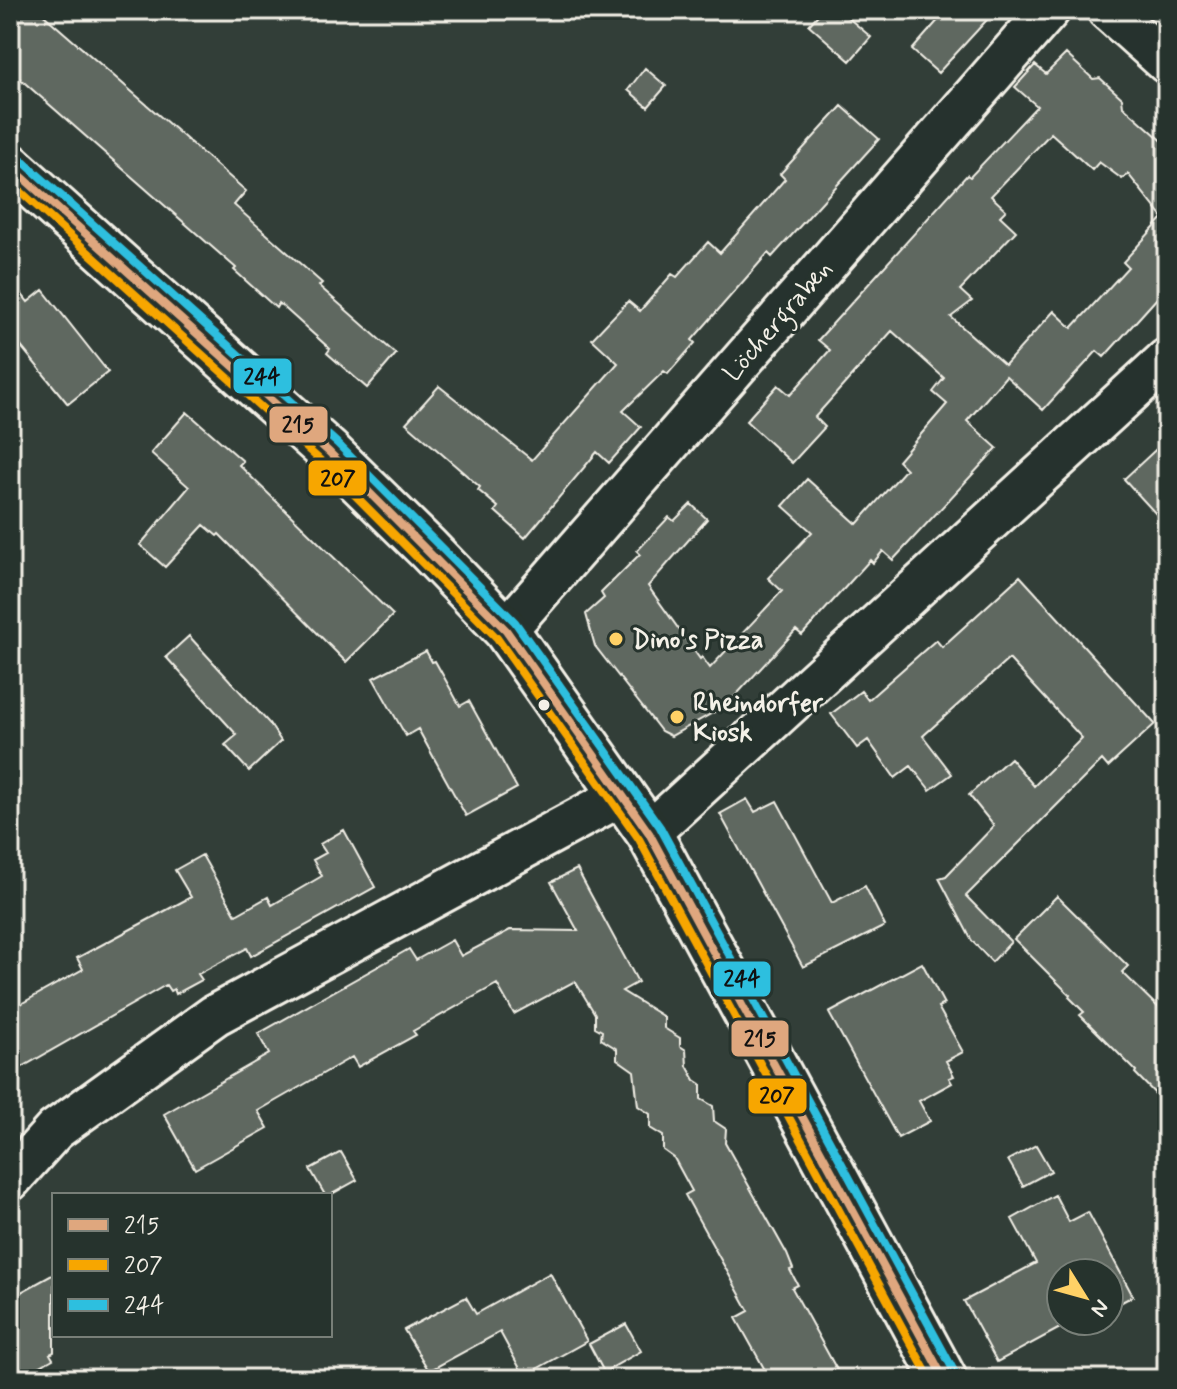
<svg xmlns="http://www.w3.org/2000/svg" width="1177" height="1389" font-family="Mynerve,sans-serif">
<rect width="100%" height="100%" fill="#323e38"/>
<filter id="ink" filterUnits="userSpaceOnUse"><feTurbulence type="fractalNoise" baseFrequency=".0125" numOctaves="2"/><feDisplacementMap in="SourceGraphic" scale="16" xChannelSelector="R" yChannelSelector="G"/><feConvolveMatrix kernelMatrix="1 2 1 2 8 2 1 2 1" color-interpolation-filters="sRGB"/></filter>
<g filter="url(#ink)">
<path fill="#5f6861" stroke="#f4f1e8" stroke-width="2" fill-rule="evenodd" d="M10 10H38L246 191 234 205 322 283 319 286 396 354 367 388 327 353 330 349 279 303 276 308 234 270 236 268 10 70Z
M822 10H839L871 37 850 61 809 25Z
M947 10H996L938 73 912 50Z
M1066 54 1093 79 1100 78 1122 98 1123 106 1167 145V287L1104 357 1097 351 1043 410 1006 376 967 421 997 448 893 560 883 551 873 563 870 560 802 635 796 630 727 705 671 736 661 731 595 646 586 614 604 598 601 593 640 554 637 551 669 517 674 521 691 504 707 519 648 586 700 659 702 657 710 668 782 591 768 578 812 532 783 506 807 479 857 524 906 469 898 461 947 404 933 392 944 378 892 331 815 417 825 427 792 463 746 421 778 385 790 395 830 350 818 340 967 175 970 177 1037 106 1015 87 1035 65 1046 74ZM1051 133 1092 170 1099 162 1122 179 1128 174 1163 218 1123 262 1128 267 1072 328 1054 311 1005 365 951 317 972 301 960 290 1016 231 1000 216 1006 210 991 196Z
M645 68 666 86 648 107 628 90Z
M842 106 879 139 772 257 768 253 692 340 695 343 668 374 664 371 623 411 641 427 609 463 597 452 525 538 495 511 498 507 478 490 480 487 406 423 439 386 532 460 618 363 592 339 628 301 640 311 672 274 677 277 708 242 720 253 785 179 780 174Z
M10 279 28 302 43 290 108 372 68 404 10 333Z
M187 412 243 461 239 465 393 615 346 662 219 534 217 536 204 525 165 567 140 545 189 487 151 453Z
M1167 439V526L1124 479Z
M1020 576 1155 724 1108 767 1102 760 966 896 1011 942 992 962 972 941 939 878 946 876 994 826 969 795 1010 758 1034 786 1082 738 1009 659 923 736 952 774 930 790 911 766 895 778 868 740 857 748 831 714 861 691 868 700 936 640 942 647Z
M189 636 269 723 281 741 249 771 225 745 237 735 166 657Z
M426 651 432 662 435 661 460 706 469 701 517 788 466 816 418 729 406 736 373 678Z
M747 799 755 812 777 801 832 903 865 886 885 926 803 967 720 814Z
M344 830 375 887 251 956 247 948 198 974 202 980 176 994 174 989 170 991 166 985 10 1074V1010L83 969 77 958 191 897 175 870 202 855 236 915 268 897 272 905 322 876 313 860 326 853 320 844Z
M577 869 638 982 622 991 664 1017V1028L680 1038V1046L686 1050 687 1066 695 1080 701 1084V1099L713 1106 714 1121 726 1129 725 1143 787 1254 793 1269 790 1270 798 1285 792 1288 842 1379H770L736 1318 749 1311 685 1195 692 1191 674 1158 663 1150V1136L650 1128V1114L638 1106 634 1071 617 1059V1049L601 1039 602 1031 595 1027V1014L575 981 514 1014 497 984 413 1031 416 1035 358 1067 352 1057 258 1111 268 1128 195 1169 164 1114 269 1054 258 1034 409 949 416 960 452 940 461 956 510 930 578 931 551 882Z
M1057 896 1128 966 1122 972 1167 1016V1106L1135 1073 1136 1071 1080 1015 1084 1012 1069 997 1070 995 1014 939Z
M922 963 944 1004 938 1007 963 1052 946 1061 954 1076 949 1078 952 1083 919 1101 930 1121 898 1138 829 1013Z
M1036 1145 1051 1171 1023 1186 1008 1160Z
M341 1152 357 1180 330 1195H325L310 1169Z
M1055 1195 1069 1222 1088 1212 1133 1296 1109 1309V1273H1061V1321H1073L997 1362 964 1301 1036 1263 1012 1219Z
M550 1273 587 1341 524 1376 500 1332 429 1371 404 1330 466 1297 476 1314Z
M54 1274V1352L50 1354 53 1359 17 1379H10V1298Z
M626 1324 641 1351 604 1372 589 1344Z"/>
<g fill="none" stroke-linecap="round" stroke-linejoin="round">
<defs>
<path id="minor" d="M1108 10 1167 63
M506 630 1049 10
M649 833 1167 359
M10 1180 55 1130 215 1015 624 794"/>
<path id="major" d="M10 166 329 452 427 548 506 630 649 833 944 1379"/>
</defs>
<use href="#minor" stroke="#f4f1e8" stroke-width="46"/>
<use href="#major" stroke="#f4f1e8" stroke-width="50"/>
<use href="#minor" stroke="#26332d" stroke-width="40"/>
<use href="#major" stroke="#26332d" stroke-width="44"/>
<defs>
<path id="bus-1" d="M10 166 329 452 506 630 649 833 944 1379"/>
<path id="bus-2" d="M10 182 321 461 497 638 639 839 930 1379"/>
<path id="bus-3" d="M18 157 337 443 515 622 660 827 955 1373"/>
</defs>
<use href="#bus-1" stroke="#26332d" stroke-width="14"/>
<use href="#bus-2" stroke="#26332d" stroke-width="14"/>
<use href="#bus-3" stroke="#26332d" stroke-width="14"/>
<use href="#bus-1" stroke="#dfa77e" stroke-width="8"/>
<use href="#bus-2" stroke="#f7a600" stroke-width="8"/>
<use href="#bus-3" stroke="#2dbfdf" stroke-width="8"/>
</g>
</g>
<g fill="#ffd166" stroke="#26332d" stroke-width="3">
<circle cx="616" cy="639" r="8"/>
<circle cx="677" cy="717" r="8"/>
</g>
<circle fill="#f4f1e8" stroke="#26332d" stroke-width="3" cx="544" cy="705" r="7"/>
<g text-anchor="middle" stroke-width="6" stroke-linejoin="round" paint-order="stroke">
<g font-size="26" fill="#f4f1e8" stroke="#26332d">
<text transform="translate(777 320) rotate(-49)" y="9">Löchergraben</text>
</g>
<g font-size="26" font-weight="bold" fill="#f4f1e8" stroke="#26332d" text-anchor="start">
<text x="632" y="648">Dino's Pizza</text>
<text x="693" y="711">Rheindorfer<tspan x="693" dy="30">Kiosk</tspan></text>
</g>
</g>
<g stroke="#26332d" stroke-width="3">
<rect x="232" y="357" width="61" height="38" rx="8" fill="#2dbfdf"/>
<rect x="268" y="405" width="61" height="39" rx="8" fill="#dfa77e"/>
<rect x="307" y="459" width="61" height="38" rx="8" fill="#f7a600"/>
<rect x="712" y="960" width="60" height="38" rx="8" fill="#2dbfdf"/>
<rect x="730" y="1019" width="60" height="39" rx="8" fill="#dfa77e"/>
<rect x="747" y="1077" width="61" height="38" rx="8" fill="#f7a600"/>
</g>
<g font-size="22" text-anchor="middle" font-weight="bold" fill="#111">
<text x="262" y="384">244</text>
<text x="298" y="432">215</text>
<text x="338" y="486">207</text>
<text x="742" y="986">244</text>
<text x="760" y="1046">215</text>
<text x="777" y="1103">207</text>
</g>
<rect width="1177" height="1389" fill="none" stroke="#26332d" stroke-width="40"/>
<rect x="20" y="20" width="1137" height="1349" fill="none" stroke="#f4f1e8" stroke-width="3" filter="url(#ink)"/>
<rect x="52" y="1193" width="280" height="144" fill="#26332d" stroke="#787f78" stroke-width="2"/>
<rect x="68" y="1219" width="40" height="12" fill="#dfa77e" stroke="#787f78" stroke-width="2"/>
<text x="124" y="1233" font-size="24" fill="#f4f1e8">215</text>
<rect x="68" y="1259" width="40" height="12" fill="#f7a600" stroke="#787f78" stroke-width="2"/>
<text x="124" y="1273" font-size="24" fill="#f4f1e8">207</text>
<rect x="68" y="1299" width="40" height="12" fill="#2dbfdf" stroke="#787f78" stroke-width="2"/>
<text x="124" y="1313" font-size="24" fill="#f4f1e8">244</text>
<g transform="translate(1085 1297) rotate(127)"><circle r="38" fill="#26332d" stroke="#787f78" stroke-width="2"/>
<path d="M0-6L14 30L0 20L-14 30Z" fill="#ffd166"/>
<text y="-12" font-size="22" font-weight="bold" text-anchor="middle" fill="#f4f1e8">N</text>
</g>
</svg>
